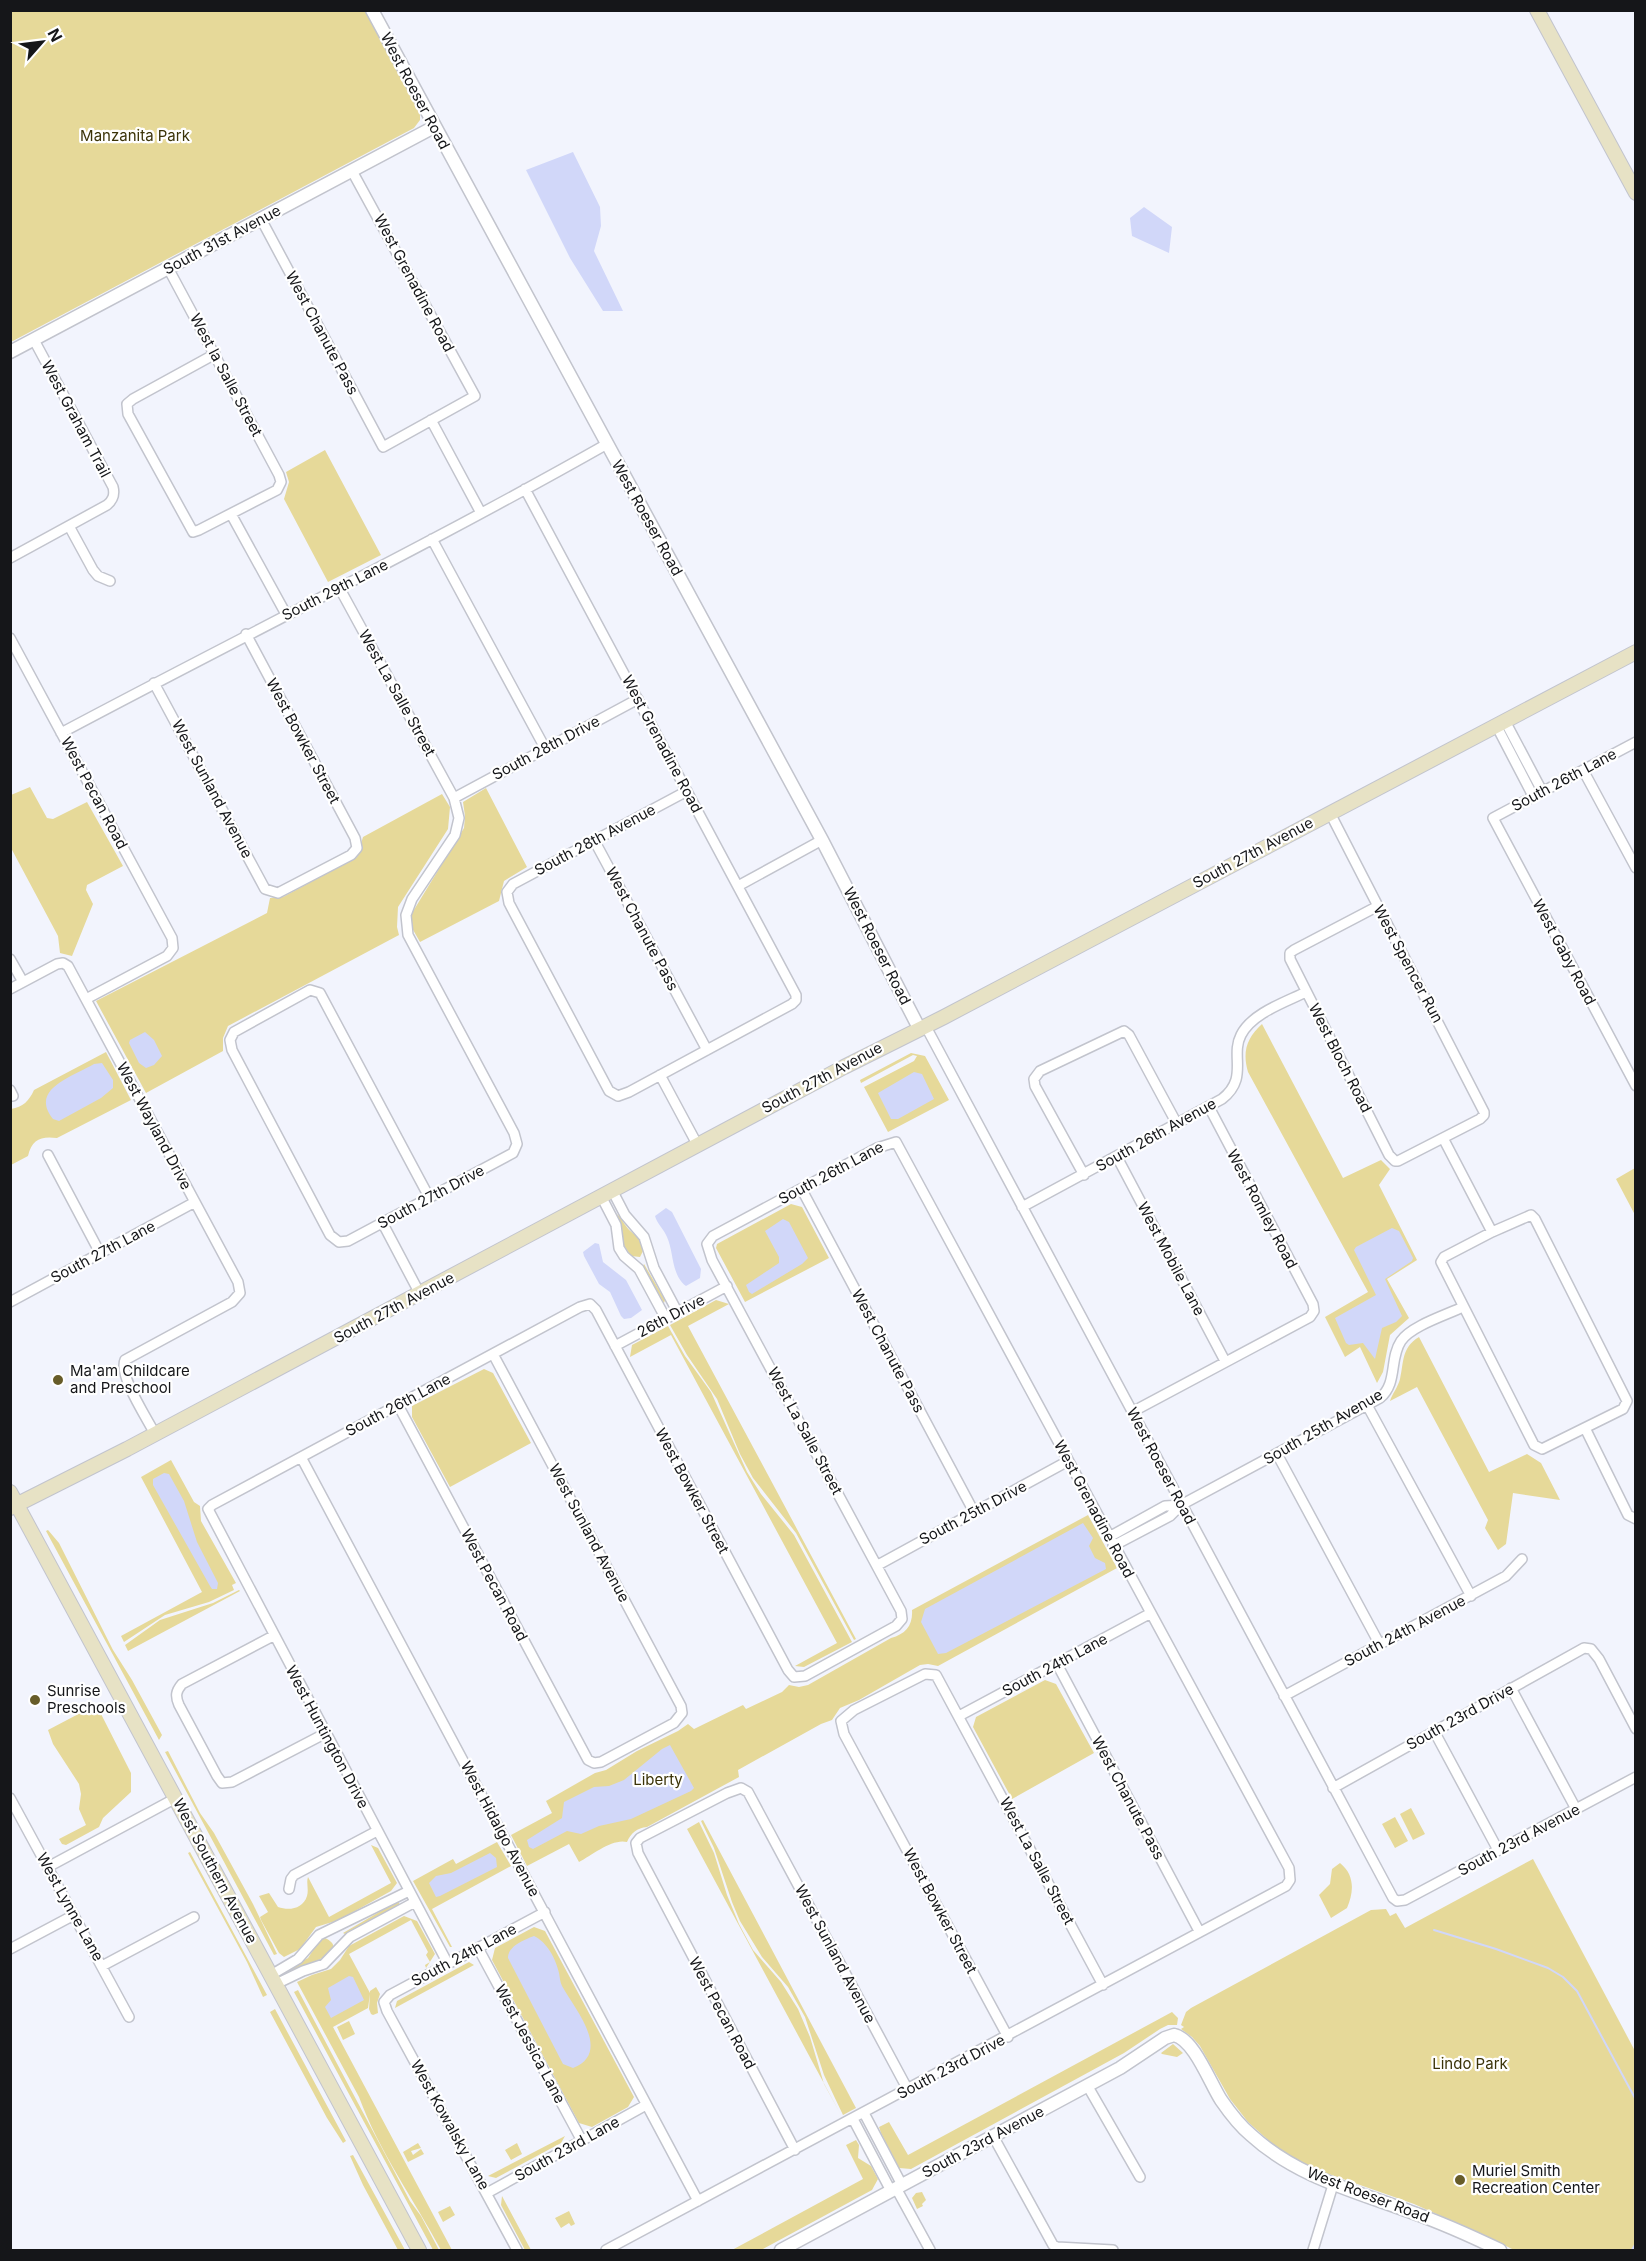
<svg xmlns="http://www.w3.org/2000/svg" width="1646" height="2261" font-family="Inter,sans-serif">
<rect width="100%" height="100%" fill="#f2f4fd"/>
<path fill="#e6d999" d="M10 11H366L420 111V120L414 128 11 342Z
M325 450 381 555 328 582 284 499 289 482 286 472Z
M30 787 47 818 53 819 87 802 123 866 87 885 86 890 93 904 72 956 60 953 58 936 11 848V795Z
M486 788 527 867 504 881 499 901 420 942 412 928V913L464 828 465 816 463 802Z
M442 794 450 807 448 829 398 907 397 927 399 935 228 1026 223 1038V1051L146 1093 96 1001 267 913 270 898 283 897 357 857 363 837Z
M1262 1024 1343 1178 1381 1160 1390 1169 1379 1185 1417 1260 1387 1279 1409 1318 1390 1335 1383 1372 1377 1383 1360 1347 1345 1357 1325 1317 1368 1292 1248 1072C1242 1051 1247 1038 1262 1024Z
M106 1052 131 1100 57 1138C41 1136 32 1139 28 1156L11 1165V1109C23 1107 29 1101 34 1090Z
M911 1053 925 1056 949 1100 888 1132 864 1087 914 1061 917 1056 913 1055 861 1083 860 1080Z
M1635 1168V1215L1616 1179Z
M791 1204 802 1207 829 1258 745 1302 716 1248 717 1244Z
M617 1214C621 1217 622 1221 626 1226 633 1236 638 1233 644 1249L640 1257 631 1256 623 1244 622 1228Z
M644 1264 665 1300 664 1303 643 1267Z
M716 1300 729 1304 688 1326 856 1639 854 1640 796 1533 753 1478 740 1454 717 1399 687 1355 670 1325Z
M668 1326 685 1356 711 1392 747 1472 761 1494 794 1535 852 1642 804 1667 795 1666 837 1643 671 1335 630 1357 632 1345Z
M1419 1337 1489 1472 1527 1454 1541 1463 1560 1500 1513 1493 1506 1544 1498 1550 1485 1528 1488 1520 1417 1387 1390 1401C1392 1394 1398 1387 1400 1379 1404 1362 1401 1348 1419 1337Z
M484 1369 493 1373 531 1443 450 1487 412 1417V1406Z
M171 1460 194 1502 200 1506 201 1521 236 1583 232 1585 234 1590 209 1602 165 1615 124 1642 121 1636 202 1592 141 1477Z
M1088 1515 1117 1568 938 1666 928 1664 920 1665 859 1700 840 1708 832 1720 821 1724 738 1770 739 1777 647 1827C637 1828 631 1833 627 1842 613 1838 592 1855 579 1862L569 1844 527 1866 511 1835 552 1813 546 1801 595 1773 606 1770 637 1751 678 1731 688 1724 694 1729 743 1705 746 1709 782 1692 789 1685 799 1687 808 1685 891 1638C906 1634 913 1625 912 1610Z
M48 1530 59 1543 113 1650 132 1680 162 1735 159 1740 46 1531Z
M239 1590 240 1591 128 1651 125 1645 160 1620 213 1603Z
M1045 1680 1056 1684 1094 1753 1012 1799 973 1727 976 1717Z
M95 1709 100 1712 131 1773V1792L103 1818 99 1827 66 1845 62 1844 59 1839 86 1825 79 1809 81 1794 79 1784 53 1744 48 1730 86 1710Z
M168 1751 200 1813 214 1833 253 1904 277 1954 274 1955 165 1752Z
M1411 1808 1425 1834 1413 1840 1400 1814Z
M1395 1817 1408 1841 1395 1848 1382 1824Z
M703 1820 856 2108 843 2115 824 2075 805 2017 788 1987 762 1957 740 1921 732 1902 714 1848 701 1821Z
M699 1822 714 1853 727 1895 739 1924 753 1950 781 1982 798 2009 810 2037 824 2084 841 2115 687 1829Z
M497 1842 511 1866 432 1909 452 1947H450L413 1881 453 1859 456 1864Z
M371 1845 378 1848 397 1883 391 1891 339 1920 316 1927 300 1949 284 1957 279 1953 261 1920 260 1917 268 1912 259 1896 269 1893 278 1907C289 1911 303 1909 307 1896 309 1889 306 1883 308 1877L329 1917 391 1883Z
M190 1852 267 1995 263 1997 247 1962 188 1853Z
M1533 1859 1635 2051V2250H1514L1486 2236 1414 2204 1306 2166 1278 2149 1248 2122 1230 2099 1200 2046 1192 2037 1181 2029 1184 2027 1181 2025 1186 2012 1191 2008 1371 1910 1386 1909 1390 1916 1396 1913 1405 1928Z
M1340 1863C1355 1875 1354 1892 1347 1908L1331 1918 1319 1895 1330 1884 1332 1869Z
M398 1901 400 1905 345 1934 343 1933Z
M404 1916 417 1921 435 1954 426 1968 425 1965 430 1962 426 1955 428 1952 411 1920 349 1954 370 1993V1991L376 1987 380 1994 377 2003 378 2013 373 2015 371 2014 369 2009 370 1994 368 2008 333 2027 452 2250H441C414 2200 379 2151 359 2097L297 1982 312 1975 331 1969 340 1960 349 1946Z
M534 1927 545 1931 634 2097 628 2107 592 2127 579 2123 492 1960 495 1948Z
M325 1938C353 1951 302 1966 294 1970L292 1969 293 1966 308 1958 319 1941Z
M469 1962 474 1965 395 2008 397 2001Z
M298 1990 410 2201 421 2216 439 2250H433L294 1992Z
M275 2009 346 2141 343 2143 327 2118 270 2012Z
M1172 2012 1178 2018 1177 2025H1168L1160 2029 1124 2053 911 2169 899 2168 881 2133 879 2127 889 2122 908 2155Z
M349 2021 355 2034 343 2040 337 2027Z
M1173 2044 1183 2053 1177 2057 1162 2054 1161 2053Z
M565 2136 561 2143 496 2178 488 2176Z
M856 2140 859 2145 858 2158 871 2166 878 2179 872 2190 761 2250H732L863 2179 846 2145Z
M418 2143 421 2148 411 2151 413 2155 421 2149 424 2154 408 2162 403 2152Z
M517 2143 522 2154 511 2160 505 2150Z
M353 2155 405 2250H398L363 2185 350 2156Z
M922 2192 926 2200 922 2204 923 2206 917 2209 912 2198 916 2193Z
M502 2196 531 2250H525L501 2205Z
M450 2206 455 2215 443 2222 438 2212Z
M569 2211 575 2224 571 2226 569 2223 561 2228 555 2218Z"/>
<path fill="#d1d7f9" d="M573 152 600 207 601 226 594 251 623 311H603L570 258 526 170Z
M1144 207 1172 227 1169 253 1132 236 1130 218Z
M145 1032 154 1040 162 1056 154 1065 146 1068 139 1063 129 1043 130 1040Z
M102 1063 113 1080V1088L101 1098 59 1121 53 1119C29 1089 72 1077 94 1064Z
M914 1072 922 1074 934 1099 898 1119H891L878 1093Z
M666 1208 672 1212 701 1269 700 1278 686 1286C671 1275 674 1252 667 1237 664 1229 657 1224 655 1216Z
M783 1219 789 1222 808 1258 802 1264 752 1294 749 1292 746 1285 779 1263V1257L765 1231Z
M1392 1228 1399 1231 1413 1258 1412 1261 1385 1279 1402 1316 1396 1322 1382 1328 1375 1359 1363 1343 1349 1345 1346 1343 1335 1318 1376 1295 1354 1250 1356 1247Z
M595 1243 599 1244 603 1262 626 1280 642 1310 631 1318 624 1319 621 1316 610 1292 599 1284 584 1256 583 1252Z
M164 1473 169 1474 184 1501 197 1542 218 1583 217 1589H212L210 1586 153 1485V1479Z
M1083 1523 1093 1538 1089 1546 1095 1558 1105 1563 1106 1569 946 1653 938 1654 921 1622 925 1609Z
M670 1745 694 1788 691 1791 631 1819 599 1826 581 1834 567 1831 533 1849 529 1847 527 1840 562 1818 564 1802 594 1787 609 1786 624 1780 662 1749Z
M490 1853 496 1858 497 1867 440 1896 436 1897 429 1883 436 1876 451 1873Z
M534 1936C547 1942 556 1959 559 1973 560 1978 560 1982 562 1986 574 2008 613 2052 573 2068L563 2064 508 1958C508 1946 524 1940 534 1936Z
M349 1976 353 1977 364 2000 331 2018 325 2007 331 2000 328 1988Z"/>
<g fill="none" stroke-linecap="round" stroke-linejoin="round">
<path stroke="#d1d7f9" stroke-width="2" d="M1434 1930 1496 1949 1548 1968 1563 1977 1577 1991 1636 2100
M1632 2250 1636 2243"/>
<defs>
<path id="minor" d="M261 219 383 447 475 396 352 171
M168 268 279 475 281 482 277 490 199 530 193 532 128 414 127 404 133 399 215 354
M431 420 481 513
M525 489 796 995V1000L792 1004 629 1092 618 1096 609 1091 509 903 507 892 513 884 687 791
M231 514 287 616
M69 526 93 570 98 576 110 581
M432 539 545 748
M10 558 107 505C113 500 115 495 113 487L34 340
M340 589 454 798 459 818 455 835 412 899 406 915 408 935 514 1133 517 1144 513 1153 348 1241 339 1242 330 1235 232 1050 230 1040 234 1032 310 990 320 993 429 1197
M10 638 172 938 173 948 167 956 86 999
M154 683 265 889 278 893 351 855 357 848 355 838 246 634
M1505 721 1542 791
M1496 725 1533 796
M61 733C243 636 427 546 607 444
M1636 742 1493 818 1636 1086
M1583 770 1636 868
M454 798 638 699
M1330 813 1484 1112V1115L1480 1119 1398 1161H1395L1389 1155 1290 959V953L1294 950 1378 906
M594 840 707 1050
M738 886 822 840
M10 959 23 982
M10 989 57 964 63 963 68 966 238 1282 240 1293 232 1302 125 1360C118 1375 147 1418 155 1434
M925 1025 1393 1898 1397 1901 1405 1900 1636 1777
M660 1075 697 1144
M10 1090 13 1096
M1443 1138 1492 1232
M48 1155 100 1253
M1117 1157 1225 1361
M1084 1175 1035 1086 1034 1079 1040 1071 1124 1031 1129 1035 1177 1124
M612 1190 625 1215 644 1237 654 1268 678 1313
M802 1190 974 1512
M601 1196 616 1225 619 1248 624 1256 639 1269 666 1319
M1022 1207 1222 1099C1249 1078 1230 1056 1241 1035 1252 1013 1286 1002 1306 992
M1531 1215 1535 1219 1627 1401 1623 1409 1542 1449 1534 1445 1441 1262 1444 1257 1492 1232Z
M382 1222 420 1294
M10 1302 195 1202
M615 1346 727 1286
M398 1405 588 1760 594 1763 601 1762 674 1723 682 1713 681 1706 493 1354
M1367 1405 1471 1596
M1132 1412 1310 1317 1314 1311 1313 1304 1209 1107
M1585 1428 1628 1515 1636 1519
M1277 1454 1380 1645
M301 1457 698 2201
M1109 1537 1165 1506 1181 1505
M1113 1546 1170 1516 1181 1505 1380 1398C1398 1383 1389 1359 1401 1341 1411 1326 1446 1315 1463 1307
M878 1565 1068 1461
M273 1636 182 1684C176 1691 175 1696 179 1705L217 1776 222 1783 232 1782 326 1733
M1057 1664 1199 1931
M1511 1688 1576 1809
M1284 1696 1506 1576 1522 1559
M959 1716 1151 1613
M1434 1731 1498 1850
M1333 1788 1584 1648 1591 1649 1599 1659 1636 1729
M10 1798 129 2017
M48 1867 176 1798
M289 1889 291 1879 294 1875 377 1831
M478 1948 582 2141
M10 1949 74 1915
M448 1964 208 1509 212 1505 580 1307 590 1304 596 1310 788 1670 794 1677 805 1676 896 1626 902 1619 901 1611 712 1260 707 1244 713 1236 877 1148 896 1142 1289 1868 1290 1880 1286 1886 606 2250
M102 1966 194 1917
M271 1975 298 1959 319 1935 409 1891
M276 1984 303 1971 324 1964 350 1937 415 1902
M1008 2037 844 1734 841 1721 854 1710 925 1674 936 1675 1103 1985
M1087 2085 1140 2177
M864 2113 902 2185
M853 2119 891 2191
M993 2136 1053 2245 1057 2247 1113 2250
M795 2150 638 1853 636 1843 640 1838 727 1793 741 1788 748 1792 908 2090
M896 2188 930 2250
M487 2193 646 2105
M517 2250 387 2011 384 2002 390 1995 545 1912
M1313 2250 1333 2185"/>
<path id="tertiary" d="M372 10 822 840 919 1028
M10 352 434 127
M781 2250 1120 2068 1165 2038 1174 2035C1194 2039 1210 2083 1221 2100 1230 2113 1240 2126 1251 2135 1297 2177 1355 2191 1411 2212 1442 2223 1471 2236 1500 2250"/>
<path id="secondary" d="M1537 10 1636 193
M10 1492 419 2250
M10 1508 127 1449 844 1067 944 1017 1636 652"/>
</defs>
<use href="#minor" stroke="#c2c4cd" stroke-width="12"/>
<use href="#tertiary" stroke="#c2c4cd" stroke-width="15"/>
<use href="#secondary" stroke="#c2c4cd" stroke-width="16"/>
<use href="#minor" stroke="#fff" stroke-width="9"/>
<use href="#tertiary" stroke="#fff" stroke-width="12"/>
<use href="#secondary" stroke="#e7e2c5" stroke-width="14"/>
</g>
<g fill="#675c29" stroke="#fff" stroke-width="2">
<circle cx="58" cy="1380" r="6"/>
<circle cx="35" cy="1700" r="6"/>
<circle cx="1460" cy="2180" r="6"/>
</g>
<g text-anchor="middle" stroke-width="4.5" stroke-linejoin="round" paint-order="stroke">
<g font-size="15" fill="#151619" stroke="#fff">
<text transform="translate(415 91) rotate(62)" y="5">West Roeser Road</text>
<text transform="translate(222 240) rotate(-28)" y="5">South 31st Avenue</text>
<text transform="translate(414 283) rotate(62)" y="5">West Grenadine Road</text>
<text transform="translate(322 333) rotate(62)" y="5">West Chanute Pass</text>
<text transform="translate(226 375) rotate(62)" y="5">West la Salle Street</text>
<text transform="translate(76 419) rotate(62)" y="5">West Graham Trail</text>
<text transform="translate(647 518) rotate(61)" y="5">West Roeser Road</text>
<text transform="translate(335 590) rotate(-27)" y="5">South 29th Lane</text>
<text transform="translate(397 693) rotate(61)" y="5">West La Salle Street</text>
<text transform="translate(303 741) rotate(62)" y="5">West Bowker Street</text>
<text transform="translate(662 744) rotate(62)" y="5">West Grenadine Road</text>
<text transform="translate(546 748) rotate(-28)" y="5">South 28th Drive</text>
<text transform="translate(1564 780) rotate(-28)" y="5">South 26th Lane</text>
<text transform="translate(212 789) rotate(62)" y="5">West Sunland Avenue</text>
<text transform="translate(94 793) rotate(62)" y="5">West Pecan Road</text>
<text transform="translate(595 840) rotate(-28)" y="5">South 28th Avenue</text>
<text transform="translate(1253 853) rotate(-28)" y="5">South 27th Avenue</text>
<text transform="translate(642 929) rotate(62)" y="5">West Chanute Pass</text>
<text transform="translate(877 946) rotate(63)" y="5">West Roeser Road</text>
<text transform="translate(1564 952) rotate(62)" y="5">West Gaby Road</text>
<text transform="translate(1408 964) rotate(62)" y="5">West Spencer Run</text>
<text transform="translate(1340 1058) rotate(63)" y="5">West Bloch Road</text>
<text transform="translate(822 1078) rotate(-28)" y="5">South 27th Avenue</text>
<text transform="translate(154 1126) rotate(62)" y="5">West Wayland Drive</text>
<text transform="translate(1156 1135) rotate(-29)" y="5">South 26th Avenue</text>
<text transform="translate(831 1173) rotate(-28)" y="5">South 26th Lane</text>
<text transform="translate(431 1197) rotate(-28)" y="5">South 27th Drive</text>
<text transform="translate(1262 1209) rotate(62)" y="5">West Romley Road</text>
<text transform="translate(103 1252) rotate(-28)" y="5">South 27th Lane</text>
<text transform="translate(1171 1259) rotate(62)" y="5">West Mobile Lane</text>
<text transform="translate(394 1308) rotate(-28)" y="5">South 27th Avenue</text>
<text transform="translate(671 1316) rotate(-28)" y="5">26th Drive</text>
<text transform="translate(888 1351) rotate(62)" y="5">West Chanute Pass</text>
<text transform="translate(398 1405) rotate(-28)" y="5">South 26th Lane</text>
<text transform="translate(1323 1427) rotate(-30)" y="5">South 25th Avenue</text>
<text transform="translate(805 1431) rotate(62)" y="5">West La Salle Street</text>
<text transform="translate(1161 1466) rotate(62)" y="5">West Roeser Road</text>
<text transform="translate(692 1491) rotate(62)" y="5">West Bowker Street</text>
<text transform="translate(1094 1509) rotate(62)" y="5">West Grenadine Road</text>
<text transform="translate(973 1513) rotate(-28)" y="5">South 25th Drive</text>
<text transform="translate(589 1533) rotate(62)" y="5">West Sunland Avenue</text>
<text transform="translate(494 1585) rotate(62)" y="5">West Pecan Road</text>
<text transform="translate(1405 1631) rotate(-28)" y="5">South 24th Avenue</text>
<text transform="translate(1055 1665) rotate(-28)" y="5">South 24th Lane</text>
<text transform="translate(1460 1717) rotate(-29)" y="5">South 23rd Drive</text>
<text transform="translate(327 1737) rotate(62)" y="5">West Huntington Drive</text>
<text transform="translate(1128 1798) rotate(62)" y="5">West Chanute Pass</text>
<text transform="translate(500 1829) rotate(62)" y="5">West Hidalgo Avenue</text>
<text transform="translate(1519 1840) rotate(-28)" y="5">South 23rd Avenue</text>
<text transform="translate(1037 1861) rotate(62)" y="5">West La Salle Street</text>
<text transform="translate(215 1871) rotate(62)" y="5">West Southern Avenue</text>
<text transform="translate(70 1907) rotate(61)" y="5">West Lynne Lane</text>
<text transform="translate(940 1911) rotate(62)" y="5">West Bowker Street</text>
<text transform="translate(835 1954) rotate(62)" y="5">West Sunland Avenue</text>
<text transform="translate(464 1955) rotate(-28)" y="5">South 24th Lane</text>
<text transform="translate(722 2013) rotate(62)" y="5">West Pecan Road</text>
<text transform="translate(530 2044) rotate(62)" y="5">West Jessica Lane</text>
<text transform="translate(951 2067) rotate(-28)" y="5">South 23rd Drive</text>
<text transform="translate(450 2125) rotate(61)" y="5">West Kowalsky Lane</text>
<text transform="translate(983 2142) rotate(-28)" y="5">South 23rd Avenue</text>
<text transform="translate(567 2149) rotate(-29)" y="5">South 23rd Lane</text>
<text transform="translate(1368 2195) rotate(21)" y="5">West Roeser Road</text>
</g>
<g font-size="15" fill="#3b3308" stroke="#fff">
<text x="135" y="141">Manzanita Park</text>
<text x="658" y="1785">Liberty</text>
<text x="1470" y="2069">Lindo Park</text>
</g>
<g font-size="15" fill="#151619" stroke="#fff" text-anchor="start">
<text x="70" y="1376">Ma'am Childcare<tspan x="70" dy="17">and Preschool</tspan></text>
<text x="47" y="1696">Sunrise<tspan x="47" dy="17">Preschools</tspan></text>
<text x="1472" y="2176">Muriel Smith<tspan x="1472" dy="17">Recreation Center</tspan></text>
</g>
</g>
<rect width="1646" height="2261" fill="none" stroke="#151619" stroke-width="24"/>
<g transform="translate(42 42) rotate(62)" stroke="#ffffff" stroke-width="4.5" paint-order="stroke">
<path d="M0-4.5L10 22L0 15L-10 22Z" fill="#151619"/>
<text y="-9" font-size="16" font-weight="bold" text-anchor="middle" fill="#151619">N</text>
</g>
</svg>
